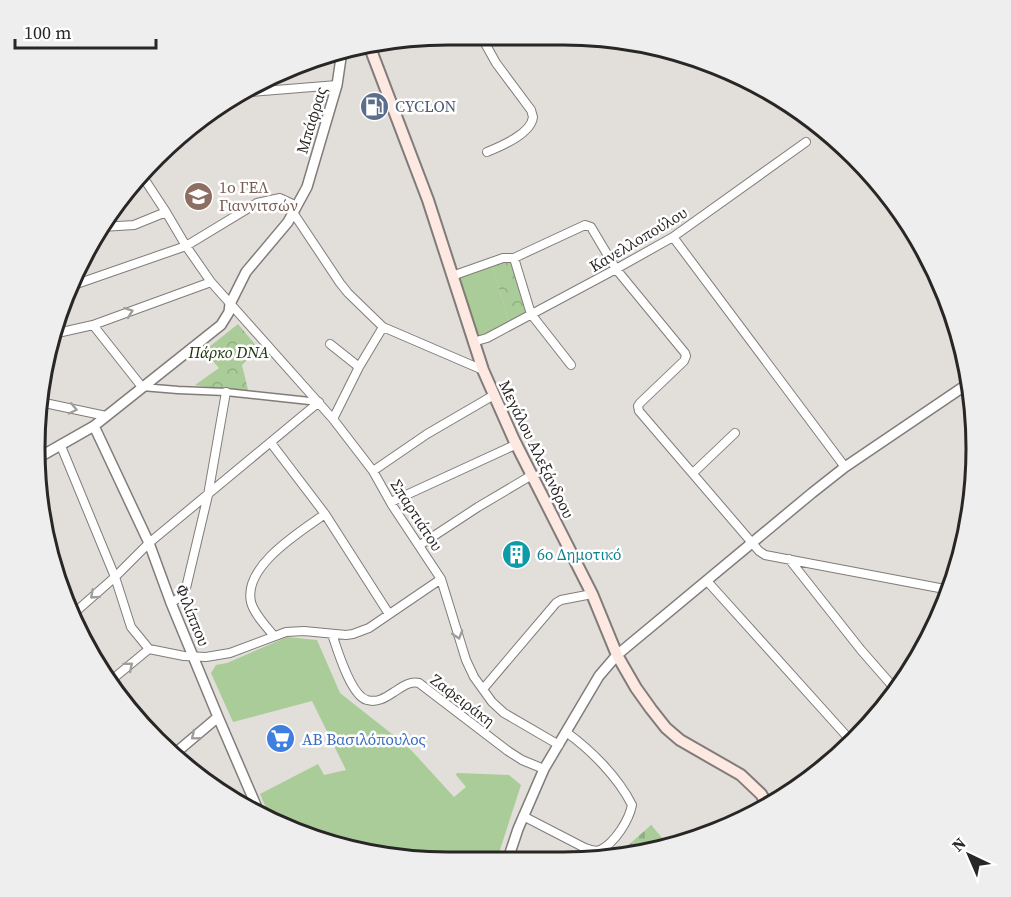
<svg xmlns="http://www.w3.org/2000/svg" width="1011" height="897" font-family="'Source Serif 4',serif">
<defs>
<pattern id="cemetery-stones" width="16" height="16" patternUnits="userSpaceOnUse" patternTransform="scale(1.5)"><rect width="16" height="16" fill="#aacc98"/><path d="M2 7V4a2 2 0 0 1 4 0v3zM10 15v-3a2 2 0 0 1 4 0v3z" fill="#92af83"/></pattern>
<pattern id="park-crowns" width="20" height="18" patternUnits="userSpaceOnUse" patternTransform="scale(1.5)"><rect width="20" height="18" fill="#aacc98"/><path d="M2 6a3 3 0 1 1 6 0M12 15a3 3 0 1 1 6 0" fill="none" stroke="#92af83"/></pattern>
</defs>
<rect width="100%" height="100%" fill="#e2deda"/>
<path fill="#aacc98" d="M491 262 510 325 473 342 452 276Z
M287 637 317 640 340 693 397 738 412 751 454 797 466 787 456 775 457 773 509 775 521 785 496 862H421L342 848 272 822 260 794 318 764 324 775 346 770 312 701 233 722 211 673 216 665 227 663Z"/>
<path fill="url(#cemetery-stones)" d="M651 825 671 848 614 858Z"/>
<path fill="url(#park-crowns)" d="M514 258 530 314 510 325 491 262Z
M238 324 259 349 242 365 249 394 195 385 219 368 204 351Z"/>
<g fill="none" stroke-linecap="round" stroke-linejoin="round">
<defs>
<path id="pedestrian" d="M142 387 178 390 226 392 319 402"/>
<path id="minor" d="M481 36 496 63 531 110 533 117C531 134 501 146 487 152
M252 92 337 85
M141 174 166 212 186 246 211 282 333 419 373 471 392 505 441 579 466 660 474 677 492 702 504 713 559 745
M294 214 340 283 348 293 383 327 483 370
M102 227 134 225 166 212
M673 237 845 467
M514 258 531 314 571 365
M452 276 503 258H514L585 225 591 227 616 269 685 353 686 356 684 361 640 403 638 406 639 411 759 551 765 555 950 590
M68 287 186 246 257 203 280 198 297 206
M93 325 142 387
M53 334 93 325 211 282
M473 342 487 338 616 269 673 237 806 142
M330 344 359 367
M40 402 106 416
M333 419 359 367 383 327
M271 443 325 514 389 614
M61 446 115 577 131 627 149 649
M373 471 427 434 494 395
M693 473 735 433
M391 502 517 444
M420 545 478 507 532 475
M789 559 861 650 896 690
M707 581 852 742
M171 603 183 595 186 588 208 495 226 392
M73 614 115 577 149 543 319 402
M332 634C337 649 351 696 367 700 377 703 385 698 394 692 402 687 409 681 419 683L508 751 522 760 544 769
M274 636C266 626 254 614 251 602 243 566 300 532 325 514
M149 649 184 656 206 657 230 653 286 632 304 631 346 635 353 634 369 628 441 579
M108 681 168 751
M109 682 149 649
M483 689 556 603 561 600 592 594
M523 816 585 848C590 850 595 852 600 850 615 843 629 820 632 805 618 777 591 750 566 732"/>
<path id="tertiary" d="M94 426 149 543 171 603 218 717 261 817
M36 459 94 426 221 325 229 312 230 304 246 272 288 222 307 187 337 85 342 51 344 48
M173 755 218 717
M507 862 518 829 544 769 599 676 617 655 812 493 845 467 969 383"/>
<path id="secondary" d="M369 45 428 200 483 370 514 440 592 594 617 655 636 688 651 709 666 728 680 740 741 775 761 794 768 806"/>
</defs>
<use href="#pedestrian" stroke="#817c79" stroke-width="9"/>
<use href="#minor" stroke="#817c79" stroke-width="10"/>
<use href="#tertiary" stroke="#817c79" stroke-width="12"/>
<use href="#secondary" stroke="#817c79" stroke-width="14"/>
<use href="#pedestrian" stroke="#fff" stroke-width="6"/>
<use href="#minor" stroke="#fff" stroke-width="8"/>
<use href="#tertiary" stroke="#fff" stroke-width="9"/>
<use href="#secondary" stroke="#fee9e2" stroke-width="10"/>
</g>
<defs><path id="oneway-chevron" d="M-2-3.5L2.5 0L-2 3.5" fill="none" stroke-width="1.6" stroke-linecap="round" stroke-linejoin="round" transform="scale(1.5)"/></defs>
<g stroke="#9f9e9d">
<use href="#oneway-chevron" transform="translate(129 312) rotate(-20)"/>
<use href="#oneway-chevron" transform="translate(73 409) rotate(12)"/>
<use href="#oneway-chevron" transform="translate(94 595) rotate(138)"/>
<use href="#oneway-chevron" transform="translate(458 635) rotate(73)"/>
<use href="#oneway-chevron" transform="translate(129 666) rotate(-40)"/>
<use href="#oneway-chevron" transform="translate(195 736) rotate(141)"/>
</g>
<defs>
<symbol id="fuel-disc" viewBox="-11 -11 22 22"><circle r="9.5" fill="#5c6f8a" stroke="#fff"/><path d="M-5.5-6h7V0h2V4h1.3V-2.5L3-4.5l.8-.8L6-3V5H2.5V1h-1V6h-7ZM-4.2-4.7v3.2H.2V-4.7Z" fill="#fff"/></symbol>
<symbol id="school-disc" viewBox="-11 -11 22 22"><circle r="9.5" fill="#8d6e63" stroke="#fff"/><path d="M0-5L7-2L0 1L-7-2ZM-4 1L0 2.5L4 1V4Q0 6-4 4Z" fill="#fff"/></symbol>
<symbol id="building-disc" viewBox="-11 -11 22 22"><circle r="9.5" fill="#0f9aa8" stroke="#fff"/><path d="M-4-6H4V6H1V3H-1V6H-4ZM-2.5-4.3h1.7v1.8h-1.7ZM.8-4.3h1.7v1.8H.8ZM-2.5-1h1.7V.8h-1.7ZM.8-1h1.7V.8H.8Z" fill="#fff"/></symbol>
<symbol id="supermarket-disc" viewBox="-11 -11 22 22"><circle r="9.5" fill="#3f7fe0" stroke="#fff"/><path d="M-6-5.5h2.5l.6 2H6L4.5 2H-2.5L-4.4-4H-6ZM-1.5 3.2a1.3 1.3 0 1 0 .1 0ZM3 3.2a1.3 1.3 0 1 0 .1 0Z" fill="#fff"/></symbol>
</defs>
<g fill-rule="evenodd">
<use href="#fuel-disc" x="358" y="90" width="33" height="33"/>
<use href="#school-disc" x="182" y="180" width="33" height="33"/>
<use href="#building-disc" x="500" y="538" width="33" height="33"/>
<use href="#supermarket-disc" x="264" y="722" width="33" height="33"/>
</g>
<g text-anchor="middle" stroke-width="5" stroke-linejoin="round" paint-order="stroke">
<g font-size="16" fill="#4e5e75" stroke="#fff" text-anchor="start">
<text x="395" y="112">CYCLON</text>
</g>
<g font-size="16" fill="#292726" stroke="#fff">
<text transform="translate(311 120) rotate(-73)" y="6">Μπάφρας</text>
<text transform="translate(638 239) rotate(-31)" y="6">Κανελλοπούλου</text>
<text transform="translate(537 449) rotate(64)" y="6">Μεγάλου Αλεξάνδρου</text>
<text transform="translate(417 515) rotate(57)" y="6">Σπαρτιάτου</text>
<text transform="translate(193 615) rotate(68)" y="6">Φιλίππου</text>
<text transform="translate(463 700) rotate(37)" y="6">Ζαφειράκη</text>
</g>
<g font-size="16" fill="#785e54" stroke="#fff" text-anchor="start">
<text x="219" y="193">1o ΓΕΛ<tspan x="219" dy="18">Γιαννιτσών</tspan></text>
</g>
<g font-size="16" font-style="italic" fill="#183205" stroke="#fff">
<text x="229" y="358">Πάρκο DNA</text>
</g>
<g font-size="16" fill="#0d838f" stroke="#fff" text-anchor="start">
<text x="537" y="560">6ο Δημοτικό</text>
</g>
<g font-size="16" fill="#366cbe" stroke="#fff" text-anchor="start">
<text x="302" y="745">ΑΒ Βασιλόπουλος</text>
</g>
</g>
<path d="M0 0H1011V897H0ZM448 45H563A403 403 0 0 1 966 448V449A403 403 0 0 1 563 852H448A403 403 0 0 1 45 449V448A403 403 0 0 1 448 45Z" fill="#eee" fill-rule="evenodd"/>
<path fill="none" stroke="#292726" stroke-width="3" d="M448 45H563A403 403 0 0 1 966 448V449A403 403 0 0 1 563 852H448A403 403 0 0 1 45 449V448A403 403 0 0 1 448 45Z"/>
<g transform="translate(969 855) rotate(316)" stroke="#ffffff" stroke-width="4.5" paint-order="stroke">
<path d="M0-4.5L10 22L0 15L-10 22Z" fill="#292726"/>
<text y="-9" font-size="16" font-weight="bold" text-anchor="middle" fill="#292726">N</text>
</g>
<path d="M15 39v9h141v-9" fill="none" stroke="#292726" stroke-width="3"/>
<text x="24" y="39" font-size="18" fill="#292726" stroke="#ffffff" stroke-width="4.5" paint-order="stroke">100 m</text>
</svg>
